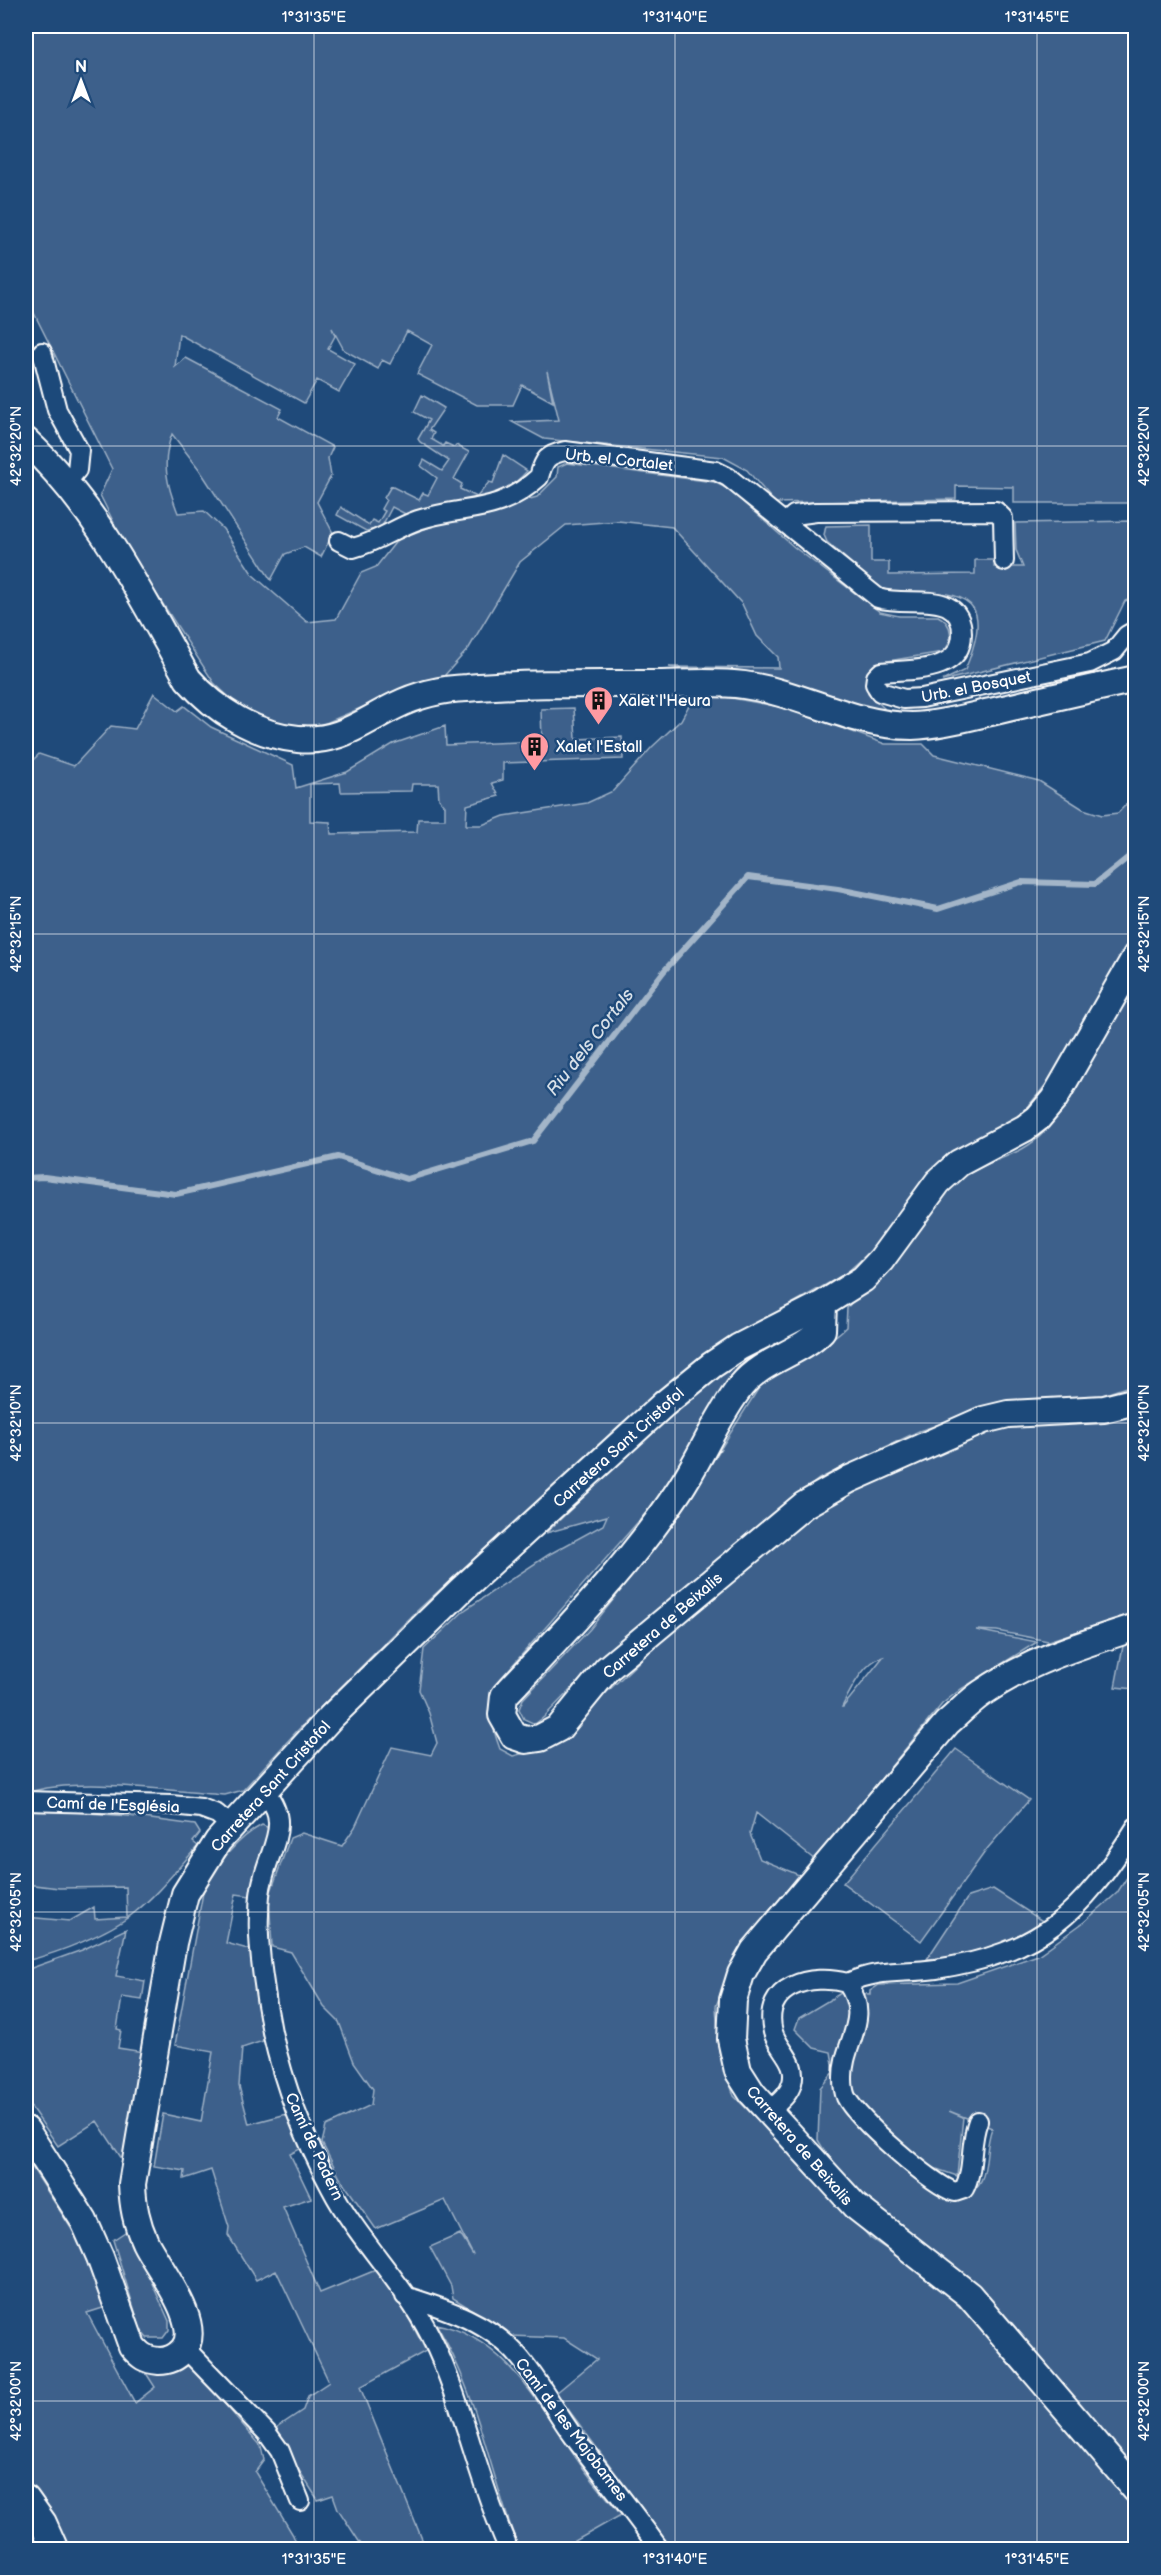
<svg xmlns="http://www.w3.org/2000/svg" width="1161" height="2575" font-family="'Balsamiq Sans',sans-serif">
<rect width="100%" height="100%" fill="#1f4a7a"/>
<filter id="ink" filterUnits="userSpaceOnUse"><feTurbulence type="fractalNoise" baseFrequency=".0167" numOctaves="2"/><feDisplacementMap in="SourceGraphic" scale="12" xChannelSelector="R" yChannelSelector="G"/><feConvolveMatrix kernelMatrix="1 2 1 2 8 2 1 2 1" color-interpolation-filters="sRGB"/></filter>
<g filter="url(#ink)">
<path fill="#3c618b" stroke="#9eb0c5" stroke-width="1.5" fill-rule="evenodd" d="M26 26H1135V503H1014V487L956 486V499L775 503 747 470 723 457 544 439 512 422 559 420 547 371 553 402 522 385 513 405H477L417 374 432 345 407 331 390 364 382 360 378 369 344 350 332 328 335 336 328 349 355 364 339 392 317 380 304 403 179 334 175 367 186 358 282 409 278 417 333 447 328 458 331 476 317 502 333 533 321 557 304 547 285 554 271 580 199 469 172 434C161 463 167 485 178 513L204 511 223 529 253 575 307 622 336 619 361 573 376 567 398 539 446 521 505 511 515 503 537 497 557 477 558 467 567 463 714 482 728 489 794 547 880 612 899 616H938C953 623 954 641 943 652L876 663 868 678V693L884 708 880 714 726 674 669 667 779 668 778 657 757 636 742 604 672 527 618 521 566 525 520 562 469 648 444 676 414 685 319 726 281 724 242 709 214 683 126 547 100 495 112 469 26 297Z
M422 395 444 408 429 430 434 433 431 439 443 446 445 443 454 447 456 445 469 452 454 479 462 484 460 489 477 497 489 482 493 483 503 455 527 471C497 505 453 509 411 517L392 507 381 528 366 531 337 515 341 507 369 525 372 520 378 523 385 511 381 509 386 500 384 498 391 486 419 500 423 493 428 495 437 478 421 466 424 460 442 471 449 461 420 442 418 439 429 420 414 412Z
M1135 521V597L1125 601 1105 641 942 681 965 670C989 611 980 591 915 592 907 592 894 594 887 591 874 585 840 553 827 542L824 535 826 526 871 525V562H889V575L975 574V560H995L994 567H1023L1016 550 1015 523Z
M154 693 177 711 184 706 211 727 293 765 296 788 347 772 393 744 445 726 446 745 542 741 541 709 574 708 576 739 622 737 623 759 503 763V780L492 783 499 796 467 805 466 825H482L504 816 587 803 613 791 652 747 681 720 695 694 726 697 791 709 885 744H923L934 755 1039 781 1083 809 1102 815 1118 813 1135 795V935L1053 1076 1016 1121 845 1274 727 1340 623 1422 419 1609 297 1731 243 1790 225 1795C167 1791 80 1776 26 1793V767L39 754 74 766 111 726 135 729ZM340 783 341 792 411 791 412 784H438L439 799 445 806V819H418L417 832 331 834 330 822 310 821V784Z
M1135 980V1384L1082 1402 974 1413 919 1431 819 1479 612 1647 544 1717 535 1724 524 1719 519 1709 523 1699 590 1629 674 1523 765 1378C790 1359 824 1349 846 1327L847 1308C881 1267 917 1214 958 1181 985 1159 1021 1158 1044 1132 1082 1087 1107 1030 1135 980Z
M778 1341 738 1367 658 1499 497 1683C488 1708 491 1725 500 1749L513 1756 536 1750 566 1731 667 1635 755 1557 824 1506 906 1466 999 1429 1135 1410V1613L1048 1641 997 1631 976 1630 1037 1642 961 1689 942 1704 815 1860 756 1813 750 1834 760 1859 799 1875 747 1941 727 1976 716 2006 719 2051 734 2096 844 2206 870 2238 919 2271 955 2302 1006 2354 1135 2502V2549H672L556 2393 597 2359 564 2338 510 2336 494 2323 453 2298 451 2286 430 2247 460 2234 473 2255 445 2200 376 2229 340 2178 322 2143 326 2126 371 2105 373 2089 354 2062 339 2022 324 2007 291 1952 272 1947 269 1897 290 1838 302 1833 342 1846 355 1827 392 1747 431 1755 437 1743 429 1713 419 1690 424 1649 466 1609 548 1555 603 1525 607 1516 546 1533 659 1425 725 1369 741 1358ZM883 1657 843 1707H842C850 1691 864 1661 883 1657Z
M1135 1636V1689L1115 1687 1124 1641Z
M956 1749 1029 1800 987 1849 921 1941 843 1883Z
M26 1802 33 1809 129 1816 195 1825 200 1833 193 1842 198 1846C177 1869 158 1894 134 1913 108 1934 58 1953 26 1961V1917L70 1921 94 1907 95 1919 127 1917 126 1887 59 1888 26 1884Z
M262 1825 267 1827 269 1833 250 1896 236 1894 226 1943 255 1951 263 2041 242 2048 239 2086 249 2124 287 2114 304 2147 290 2154 311 2198 283 2207 320 2293 376 2270 406 2313 426 2351 360 2387 426 2549H364L338 2509 333 2495 318 2500 273 2430 303 2410 308 2396 329 2382 276 2270 256 2280 228 2235 229 2227 211 2170 184 2179 185 2171 154 2166 163 2114 201 2122 213 2052 175 2045 204 1887C219 1863 237 1838 262 1825Z
M1135 1865V2471L971 2282 935 2252 882 2217 830 2160 818 2140 820 2088 834 2071 831 2052 814 2048 795 2029 799 2018 841 1993 870 1994V1991L879 1985 957 1983 1038 1955 1084 1922 1117 1893ZM949 2111 992 2128C981 2158 995 2184 959 2199L922 2164 957 2176 963 2117Z
M993 1889 1044 1922C1009 1943 968 1957 927 1959L968 1897Z
M126 1929 116 1976 145 1981 142 2000 122 1997 117 2029 121 2030 118 2048 144 2052 124 2162 97 2121 58 2146 26 2100V1970L82 1950Z
M26 2158 78 2239 106 2307 87 2313 135 2403 155 2387 144 2370 184 2363 194 2368 261 2446 264 2460 255 2472 293 2535 298 2549H26Z
M128 2230 169 2321V2330L163 2338H147L141 2331 113 2240Z
M436 2324C507 2337 542 2411 581 2465 593 2482 608 2498 621 2515L561 2549H519C490 2476 478 2392 436 2324Z"/>
<g fill="none" stroke-linecap="round" stroke-linejoin="round">
<path stroke="#a3b5c8" stroke-width="6" d="M26 1178 44 1177 176 1194 338 1157 407 1179 533 1141 664 971 748 877 838 889 938 909 1021 882 1095 884 1136 851"/>
<defs>
<path id="street" d="M42 352 57 410 79 450 77 470 66 483
M785 523 794 515 816 512 996 511 1003 518 1004 561
M339 541 353 548C377 542 395 528 418 520 467 504 496 516 539 477 544 459 547 455 565 451L716 471 728 477 878 598C899 605 929 597 947 606 957 611 962 621 962 633 962 674 911 669 881 672L876 677 875 684 880 692 904 699 922 698 1090 663 1114 651 1127 635 1136 630
M264 1790C292 1823 271 1845 263 1879 260 1890 259 1904 259 1915 257 1945 266 2002 272 2032 284 2085 305 2140 331 2188 358 2240 403 2282 430 2335 463 2401 476 2475 506 2543
M26 1801 171 1805 201 1808 217 1814 231 1826
M847 1983C882 1968 900 1974 936 1969 1041 1953 1081 1914 1136 1827
M769 2111C778 2103 789 2095 792 2083 798 2061 778 2050 773 2032 761 1985 812 1973 847 1983 873 2020 842 2042 843 2079 843 2084 844 2092 846 2097 857 2119 932 2185 955 2192L964 2189C975 2168 969 2144 978 2121
M405 2296C447 2309 491 2323 520 2358 541 2383 555 2411 574 2437 603 2475 633 2511 660 2550
M185 2348 267 2433 280 2451 300 2501"/>
<path id="secondary" d="M26 441C98 508 140 594 188 679 216 711 255 735 298 739 339 743 362 722 395 706 417 695 442 689 467 688 528 683 589 684 650 684 681 684 714 681 744 685 802 693 853 726 912 726 940 725 968 717 995 711 1042 700 1089 689 1136 679
M823 1304 822 1330C799 1354 763 1359 741 1386 716 1418 701 1458 678 1492 629 1566 565 1631 504 1696L502 1715 514 1736 526 1740 540 1738 559 1728 607 1669 804 1505 850 1479 983 1420 1008 1414 1104 1409 1136 1401
M1136 1627C1083 1644 1028 1661 982 1693 970 1701 959 1713 947 1723L754 1951 741 1974 733 2000 731 2039 738 2071 752 2093 855 2206 969 2295 1136 2490
M26 2130 84 2221 100 2257 132 2346C140 2356 146 2360 159 2361 168 2361 176 2358 183 2350 205 2325 157 2267 145 2242 136 2222 133 2206 132 2184L173 1943 185 1894 218 1841 331 1717 461 1590 664 1404 712 1365 739 1347 823 1304 863 1279 881 1260 938 1182 959 1163 1025 1128 1038 1118 1054 1099 1136 956
M26 2499 43 2523 55 2550"/>
</defs>
<use href="#street" stroke="#fff" stroke-width="22"/>
<use href="#secondary" stroke="#fff" stroke-width="30"/>
<use href="#street" stroke="#1f4a7a" stroke-width="18"/>
<use href="#secondary" stroke="#1f4a7a" stroke-width="26"/>
</g>
</g>
<path fill="none" stroke="#fff" stroke-width="1.5" stroke-opacity="0.45" d="M314 26V2550M675 26V2550M1037 26V2550M26 446H1136M26 934H1136M26 1423H1136M26 1912H1136M26 2401H1136"/>
<defs>
<symbol id="building-pin" viewBox="-11 -11 22 30"><path d="M0 17L-7.5 6A9.5 9.5 0 1 1 7.5 6Z" fill="#ff9aa2" stroke="#1f4a7a"/><path d="M-4-6H4V6H1V3H-1V6H-4ZM-2.5-4.3h1.7v1.8h-1.7ZM.8-4.3h1.7v1.8H.8ZM-2.5-1h1.7V.8h-1.7ZM.8-1h1.7V.8H.8Z" fill="#111"/></symbol>
</defs>
<g fill-rule="evenodd">
<use href="#building-pin" x="582" y="684" width="33" height="45"/>
<use href="#building-pin" x="518" y="730" width="33" height="45"/>
</g>
<g text-anchor="middle" stroke-width="5" stroke-linejoin="round" paint-order="stroke">
<g font-size="16" fill="#fff" stroke="#1f4a7a">
<text transform="translate(619 459) rotate(6)" y="6">Urb. el Cortalet</text>
<text transform="translate(976 686) rotate(-11)" y="6">Urb. el Bosquet</text>
<text transform="translate(618 1447) rotate(-42)" y="6">Carretera Sant Cristofol</text>
<text transform="translate(662 1625) rotate(-41)" y="6">Carretera de Beixalis</text>
<text transform="translate(270 1786) rotate(-48)" y="6">Carretera Sant Cristofol</text>
<text transform="translate(113 1804) rotate(2)" y="6">Camí de l'Església</text>
<text transform="translate(800 2145) rotate(49)" y="6">Carretera de Beixalis</text>
<text transform="translate(315 2146) rotate(65)" y="6">Camí de Padern</text>
<text transform="translate(572 2429) rotate(53)" y="6">Camí de les Majobames</text>
</g>
<g font-size="16" fill="#fff" stroke="#1f4a7a" text-anchor="start">
<text x="619" y="706">Xalet l'Heura</text>
<text x="556" y="752">Xalet l'Estall</text>
</g>
<g font-size="18" font-style="italic" fill="#d8e0e8" stroke="#1f4a7a">
<text transform="translate(590 1042) rotate(-52)" y="6">Riu dels Cortals</text>
</g>
</g>
<rect width="1161" height="2575" fill="none" stroke="#1f4a7a" stroke-width="66"/>
<g transform="translate(81 81)" stroke="#1f4a7a" stroke-width="4.5" paint-order="stroke">
<path d="M0-4.5L10 22L0 15L-10 22Z" fill="#ffffff"/>
<text y="-9" font-size="16" font-weight="bold" text-anchor="middle" fill="#ffffff">N</text>
</g>
<rect x="33" y="33" width="1095" height="2509" fill="none" stroke="#fff" stroke-width="2"/>
<g font-size="15" text-anchor="middle" fill="#fff">
<text x="314" y="22">1°31'35"E</text>
<text x="675" y="22">1°31'40"E</text>
<text x="1037" y="22">1°31'45"E</text>
<text transform="translate(16 446) rotate(-90)" y="5">42°32'20"N</text>
<text transform="translate(1144 446) rotate(-90)" y="5">42°32'20"N</text>
<text transform="translate(16 934) rotate(-90)" y="5">42°32'15"N</text>
<text transform="translate(1144 934) rotate(-90)" y="5">42°32'15"N</text>
<text transform="translate(16 1423) rotate(-90)" y="5">42°32'10"N</text>
<text transform="translate(1144 1423) rotate(-90)" y="5">42°32'10"N</text>
<text transform="translate(16 1912) rotate(-90)" y="5">42°32'05"N</text>
<text transform="translate(1144 1912) rotate(-90)" y="5">42°32'05"N</text>
<text transform="translate(16 2401) rotate(-90)" y="5">42°32'00"N</text>
<text transform="translate(1144 2401) rotate(-90)" y="5">42°32'00"N</text>
<text x="314" y="2564">1°31'35"E</text>
<text x="675" y="2564">1°31'40"E</text>
<text x="1037" y="2564">1°31'45"E</text>
</g>
</svg>
